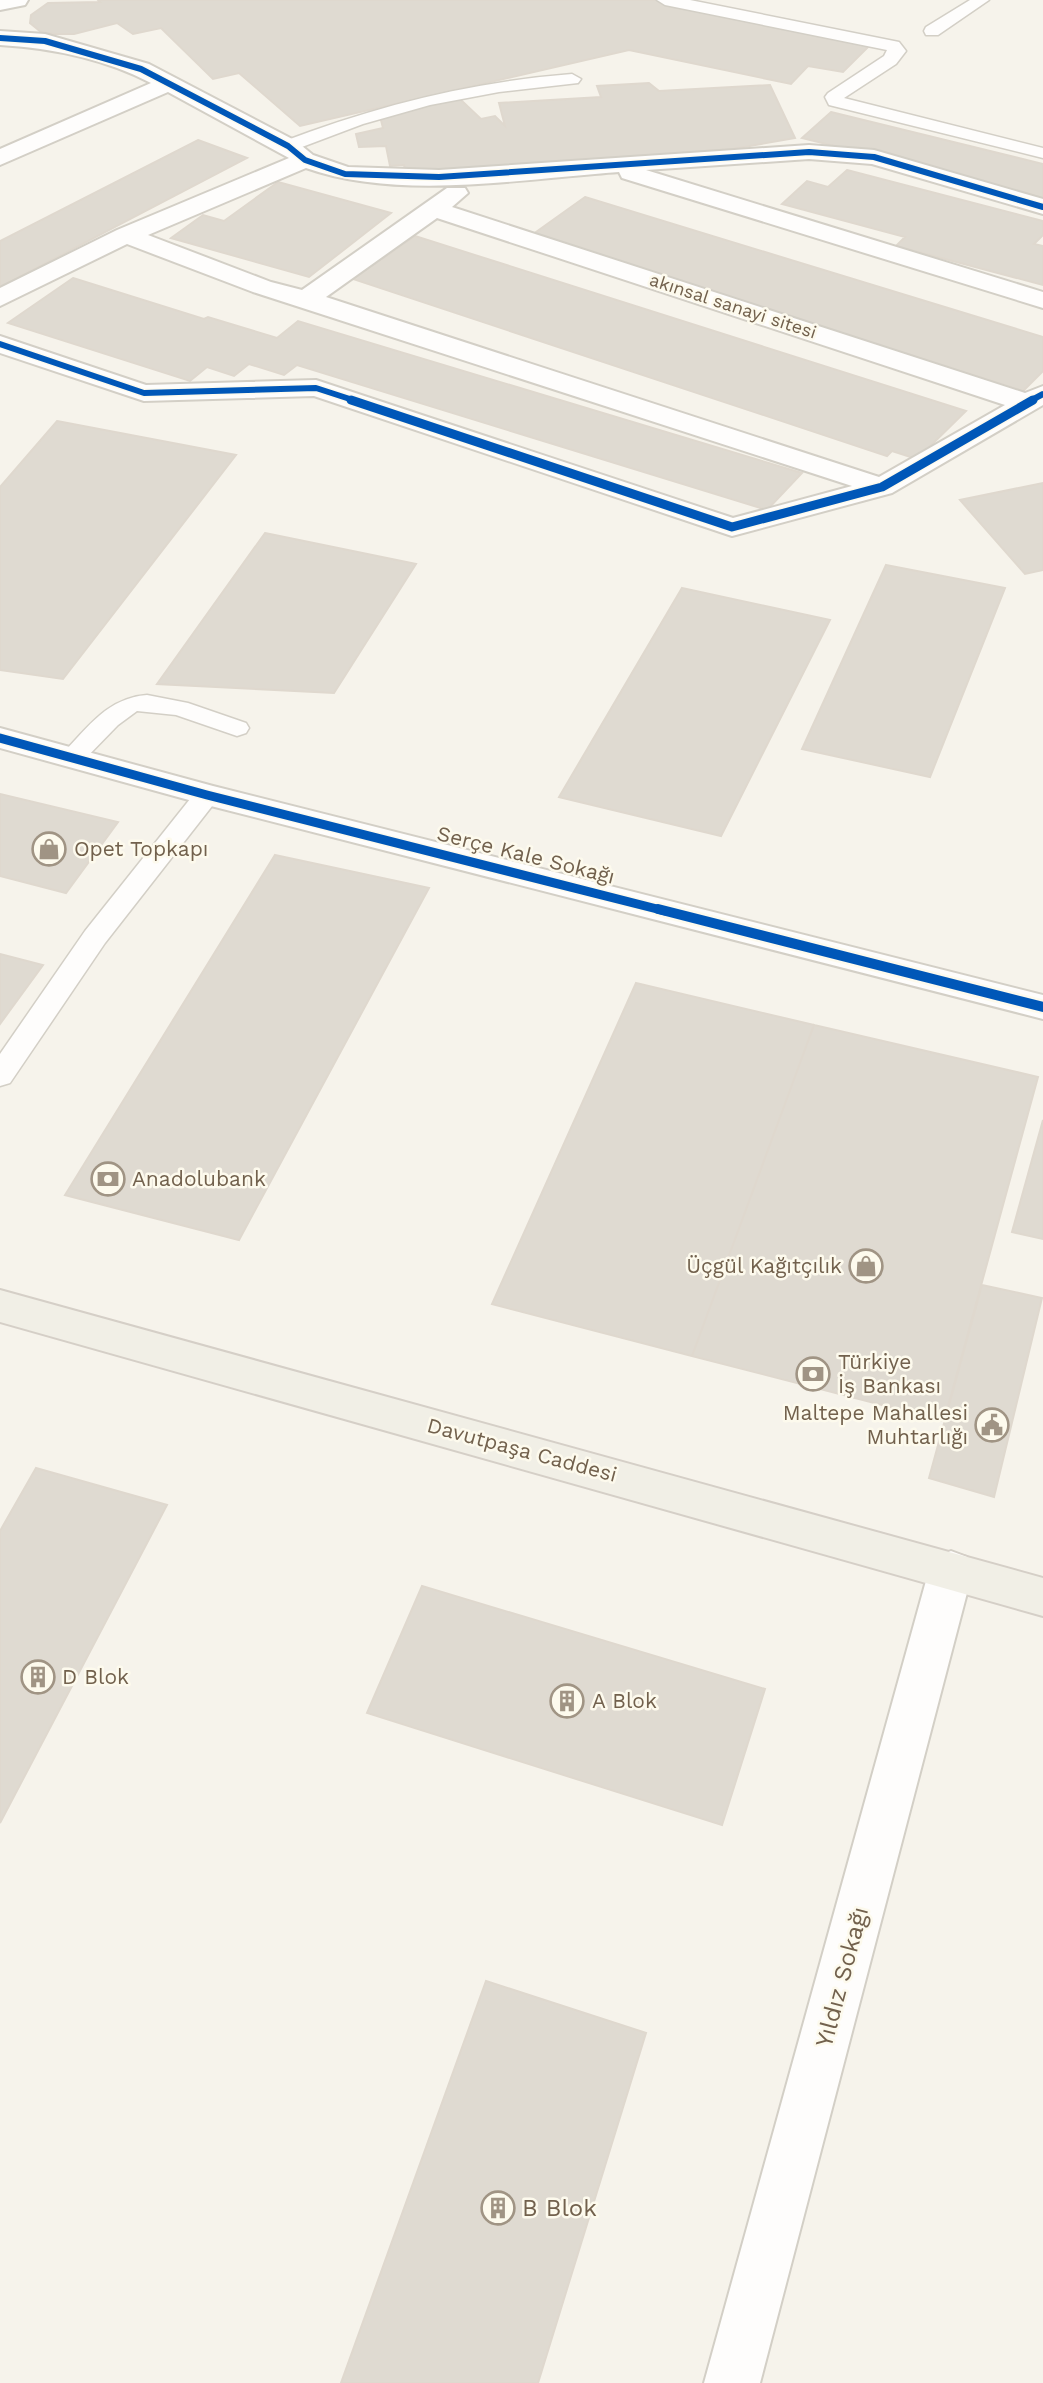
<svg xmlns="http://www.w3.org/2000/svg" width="1043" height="2383" font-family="'Work Sans',sans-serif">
<rect width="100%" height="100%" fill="#f6f3eb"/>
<path fill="#dfdad1" stroke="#dfd8ce" stroke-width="2" d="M98 0H658L869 46 843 72 808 66 791 84 629 50 300 126 239 73 213 79 161 28 133 34 117 23 74 34H55L41 32 30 23 31 15 48 3 100 2Z
M649 83 659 91 770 85 795 138 733 149 690 152 653 160 406 174 404 165 390 166 386 146 359 147 356 134 383 128 380 116 460 99 481 119 495 116 505 126 499 103 601 97 597 86Z
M831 112 1043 164V198L802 138Z
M198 140 247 158 0 287V241Z
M847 170 1043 221V235L1034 244 1043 246V285L896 246 905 237 782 204 807 181 828 187Z
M278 182 391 213 309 277 171 238 203 215 224 221Z
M585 197 1043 337V371L1023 391 532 235Z
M415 236 966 411 917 459 892 451 887 456 353 279Z
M73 278 204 319 208 317 277 338 298 321 802 473 767 510 297 365 284 375 249 364 234 376 207 367 190 381 8 323Z
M57 421 236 455 63 679 0 670V487Z
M1043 483V570L1025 574 960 500Z
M265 533 416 564 334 693 157 684Z
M886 565 1005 588 930 777 802 749Z
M682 588 830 620 721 836 559 797Z
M0 794 118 822 66 893 0 876Z
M275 855 429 888 239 1240 65 1195Z
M0 954 43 965 0 1024Z
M636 983 814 1025 692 1356 492 1304Z
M814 1025 1038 1077 944 1421 692 1356Z
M1043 1120V1239L1012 1232Z
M982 1285 1042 1298 994 1497 929 1478Z
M36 1468 167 1505 0 1823V1531Z
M422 1586 765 1689 722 1825 367 1713Z
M486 1981 646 2033 538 2383H341Z"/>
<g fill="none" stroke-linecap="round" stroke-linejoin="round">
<defs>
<path id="service" d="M657 0H690L899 42 906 51 896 64 844 98 1043 148V158L829 105 825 97 828 93 884 56 887 50 665 5Z
M970 0H989L938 35H926L924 31 926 27Z
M572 74 581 79 578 83 499 92 430 105 363 124 294 150 288 151 279 146 282 142C376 106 471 82 572 74Z
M147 695 188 703 246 723 249 728 246 733 237 736 176 715 137 711 118 725 81 763H63L60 758 63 753C89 726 108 698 147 695Z
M207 787 216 789 220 795 216 801 105 943 10 1083 0 1086V1054L85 931 198 789Z"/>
<path id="minor" d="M0 0H28L25 5 0 10Z
M0 31 45 34 149 64 296 141 313 155 348 167 439 170 809 145 874 150 1043 199V214L872 164 809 159 646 170 1043 292V308L622 178 619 172C521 179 399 201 306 168L148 235 271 282 302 290 447 188H465L468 193 452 207 1025 393 1043 386V405L892 493 732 536 314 396 144 401 0 353V336L146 385 316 380 733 518 852 486 253 292 127 244 0 306V288L117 230 289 158 168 92 0 165V149L151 83C105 59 51 48 0 45ZM437 218 1005 405 879 477 326 297Z
M0 728 213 786 1043 995V1019L207 805 0 748Z
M951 1551 967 1557 973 1570 760 2383H704L929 1570 935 1557Z"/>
<path id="primary" d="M0 1290 1043 1578V1616L0 1322Z"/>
</defs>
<use href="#service" stroke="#d3cfc6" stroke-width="3"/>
<use href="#minor" stroke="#d3cfc6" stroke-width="4"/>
<use href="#primary" stroke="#d5cfc7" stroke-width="4"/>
<use href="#service" fill="#fefdfc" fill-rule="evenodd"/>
<use href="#minor" fill="#fefdfc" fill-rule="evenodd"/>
<use href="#primary" fill="#f1efe6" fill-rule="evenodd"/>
<defs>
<path id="cycleway-far2" d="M0 38 45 41 141 69 288 146 305 160 345 174 439 177 809 152 874 157 1043 207
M0 344 144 393 316 388 356 401
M1030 401 1043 394"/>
<path id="cycleway-far1" d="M351 400 732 527 882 487 1033 400
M0 738 207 795 665 911"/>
<path id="cycleway" d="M658 909 1043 1007"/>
</defs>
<use href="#cycleway-far2" stroke="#fdfaed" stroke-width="9"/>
<use href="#cycleway-far1" stroke="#fdfaed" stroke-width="12"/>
<use href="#cycleway" stroke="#fdfaed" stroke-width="15"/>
<use href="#cycleway-far2" stroke="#0057b8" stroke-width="6"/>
<use href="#cycleway-far1" stroke="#0057b8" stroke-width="9"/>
<use href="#cycleway" stroke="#0057b8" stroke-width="10"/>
</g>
<defs>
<symbol id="shop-ring" viewBox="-11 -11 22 22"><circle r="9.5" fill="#fdfaed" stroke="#a09484" stroke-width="1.5"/><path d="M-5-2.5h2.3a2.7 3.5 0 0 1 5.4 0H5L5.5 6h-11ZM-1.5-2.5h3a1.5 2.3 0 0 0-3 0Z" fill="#a09484"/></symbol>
<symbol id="bank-ring" viewBox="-11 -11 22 22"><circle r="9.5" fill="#fdfaed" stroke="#a09484" stroke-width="1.5"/><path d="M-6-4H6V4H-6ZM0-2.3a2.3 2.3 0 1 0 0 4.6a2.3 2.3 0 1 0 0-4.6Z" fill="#a09484"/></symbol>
<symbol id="civic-ring" viewBox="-11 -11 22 22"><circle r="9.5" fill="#fdfaed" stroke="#a09484" stroke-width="1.5"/><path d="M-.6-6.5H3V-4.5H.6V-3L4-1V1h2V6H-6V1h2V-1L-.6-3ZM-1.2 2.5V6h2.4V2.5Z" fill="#a09484"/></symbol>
<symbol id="building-ring" viewBox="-11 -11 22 22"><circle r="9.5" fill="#fdfaed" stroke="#a09484" stroke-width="1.5"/><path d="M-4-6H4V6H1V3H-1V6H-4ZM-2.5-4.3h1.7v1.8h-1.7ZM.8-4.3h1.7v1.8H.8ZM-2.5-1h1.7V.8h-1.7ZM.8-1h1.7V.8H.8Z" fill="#a09484"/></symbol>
</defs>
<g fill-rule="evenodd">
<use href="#shop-ring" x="30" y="830" width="38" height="38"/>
<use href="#bank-ring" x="89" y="1160" width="38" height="38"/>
<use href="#shop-ring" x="847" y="1247" width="38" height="38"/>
<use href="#bank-ring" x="794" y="1355" width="38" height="38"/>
<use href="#civic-ring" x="973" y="1406" width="38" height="38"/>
<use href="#building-ring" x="19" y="1658" width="38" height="38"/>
<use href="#building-ring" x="548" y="1682" width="38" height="38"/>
<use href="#building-ring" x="479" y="2189" width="38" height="38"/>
</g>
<g text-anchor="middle" stroke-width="5" stroke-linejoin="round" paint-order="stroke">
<g font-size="18" fill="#72614d" stroke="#fdfaed">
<text transform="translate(733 306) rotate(18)" y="6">akınsal sanayi sitesi</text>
</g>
<g font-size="21" fill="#72614d" stroke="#fdfaed" text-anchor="start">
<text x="74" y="856">Opet Topkapı</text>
<text x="132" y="1186">Anadolubank</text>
<text x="842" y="1273" text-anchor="end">Üçgül Kağıtçılık</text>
<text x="838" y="1369">Türkiye<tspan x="838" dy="24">İş Bankası</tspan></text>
<text x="968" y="1420" text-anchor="end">Maltepe Mahallesi<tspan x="968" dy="24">Muhtarlığı</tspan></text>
<text x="62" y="1684">D Blok</text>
<text x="592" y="1708">A Blok</text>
</g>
<g font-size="21" fill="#72614d" stroke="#fdfaed">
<text transform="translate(526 855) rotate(14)" y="7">Serçe Kale Sokağı</text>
<text transform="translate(522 1450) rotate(15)" y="7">Davutpaşa Caddesi</text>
</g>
<g font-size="24" fill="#72614d" stroke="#fdfaed">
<text transform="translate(842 1977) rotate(-75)" y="8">Yıldız Sokağı</text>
</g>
<g font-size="24" fill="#72614d" stroke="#fdfaed" text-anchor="start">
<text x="522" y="2216">B Blok</text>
</g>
</g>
</svg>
